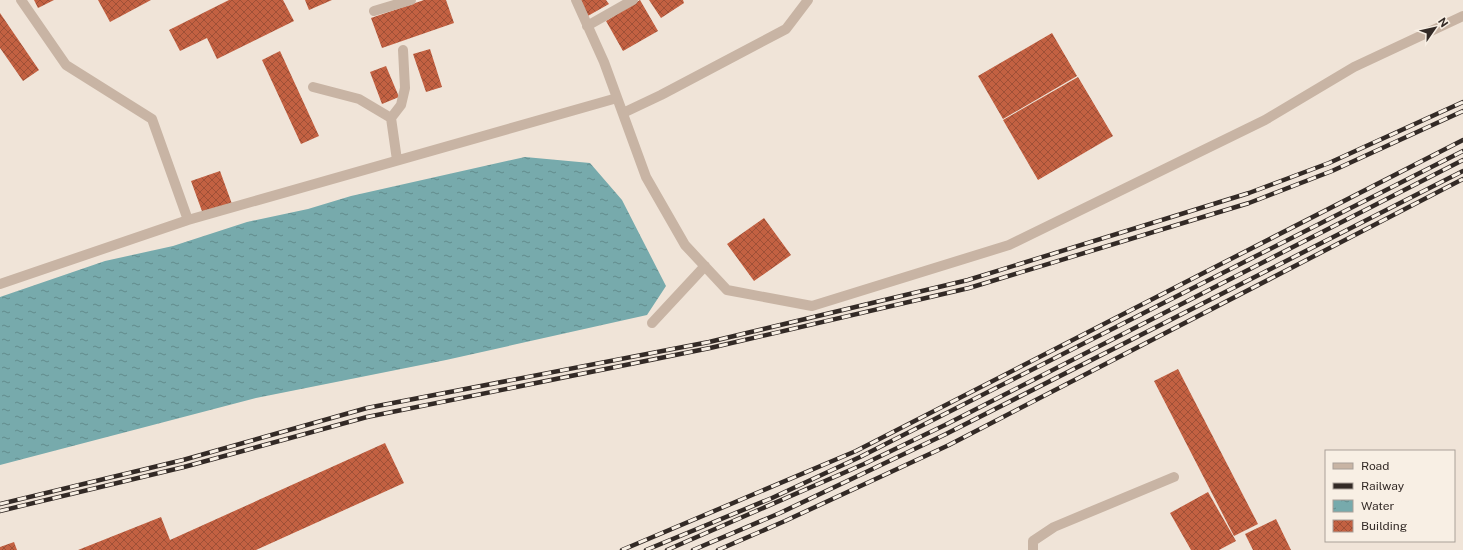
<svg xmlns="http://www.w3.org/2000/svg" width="1463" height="550" font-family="'Public Sans',sans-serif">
<defs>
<pattern id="water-ripples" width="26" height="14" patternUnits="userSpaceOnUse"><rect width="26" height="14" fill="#77aaac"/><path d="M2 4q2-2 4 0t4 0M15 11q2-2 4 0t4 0" fill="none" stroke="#628b8c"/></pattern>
<pattern id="building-cross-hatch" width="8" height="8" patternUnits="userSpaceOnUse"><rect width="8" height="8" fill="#c36142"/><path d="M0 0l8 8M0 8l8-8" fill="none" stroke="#9f5037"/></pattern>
</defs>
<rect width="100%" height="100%" fill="#f0e4d8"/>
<path fill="url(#water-ripples)" d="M525 157 590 163 622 200 666 286 647 315 446 360 256 398 0 465V297L105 261 173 246 247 222 308 209 351 196Z"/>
<path fill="url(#building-cross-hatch)" d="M34 0H54L38 8Z
M98 0H151L110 22Z
M229 0H283L294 21 217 59 207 38 180 51 169 30Z
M305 0H332L309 10Z
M424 0H446L454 23 382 48 371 18Z
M577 0H606L609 4 586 17Z
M640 0 658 31 623 51 606 21Z
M649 0H683L684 3 661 18Z
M0 13 39 70 23 81 0 48Z
M1052 33 1077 76 1003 119 978 76Z
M430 49 442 87 426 92 413 54Z
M280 51 319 136 301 144 262 60Z
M386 66 399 97 382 104 370 72Z
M1078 77 1113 136 1038 180 1003 120Z
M220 171 232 204 203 214 191 181Z
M764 218 791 255 754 281 727 244Z
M1178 369 1258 524 1234 536 1154 381Z
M385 443 404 483 256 550H78L161 517 170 540Z
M1208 492 1236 541 1219 550H1191L1170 513Z
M1276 519 1291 550H1253L1245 534Z
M14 542 17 550H0V547Z"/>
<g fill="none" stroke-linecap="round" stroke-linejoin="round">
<path stroke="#c8b4a4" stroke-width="10" d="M21 0 66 65 152 119 188 220
M576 0 604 62 646 177 685 245 727 290 812 306 1009 245 1265 120 1354 67 1463 16
M374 11 411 0
M587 26 633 0
M313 87 359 99 391 118 397 160
M623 113 661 95 786 29 808 0
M391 118 401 105 405 88 403 50
M0 284 188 220 617 98
M652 323 705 266
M1033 550V541L1054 527 1174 477"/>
<defs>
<path id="rail" d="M0 504 183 460 367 408 709 342 968 280 1249 193 1329 163 1463 102
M0 511 184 467 367 417 710 348 969 288 1249 203 1332 171 1463 111
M622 550 856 451 1463 140
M646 550 772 498 860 457 1463 151
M667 550 864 464 945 425 1463 160
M693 550 780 513 946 434 1463 171
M718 550 785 521 949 445 1463 179"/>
</defs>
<use href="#rail" stroke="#332a26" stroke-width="4.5"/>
<use href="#rail" stroke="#f8efe4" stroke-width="3" stroke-dasharray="9" stroke-linecap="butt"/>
</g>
<rect x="1325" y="450" width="130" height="92" fill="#f8efe4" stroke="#a9a098"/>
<rect x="1333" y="463" width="20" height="6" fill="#c8b4a4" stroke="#a9a098"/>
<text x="1361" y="470" font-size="12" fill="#332a26">Road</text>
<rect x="1333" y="483" width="20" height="6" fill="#332a26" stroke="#a9a098"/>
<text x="1361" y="490" font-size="12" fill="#332a26">Railway</text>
<rect x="1333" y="500" width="20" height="12" fill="url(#water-ripples)" stroke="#a9a098"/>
<text x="1361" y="510" font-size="12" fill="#332a26">Water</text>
<rect x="1333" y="520" width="20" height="12" fill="url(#building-cross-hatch)" stroke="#a9a098"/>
<text x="1361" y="530" font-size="12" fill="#332a26">Building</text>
<g transform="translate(1435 28) rotate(56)" stroke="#f8efe4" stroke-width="3" paint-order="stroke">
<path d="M0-3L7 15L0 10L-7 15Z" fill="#332a26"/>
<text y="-6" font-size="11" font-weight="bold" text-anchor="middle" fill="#332a26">N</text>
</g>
</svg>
